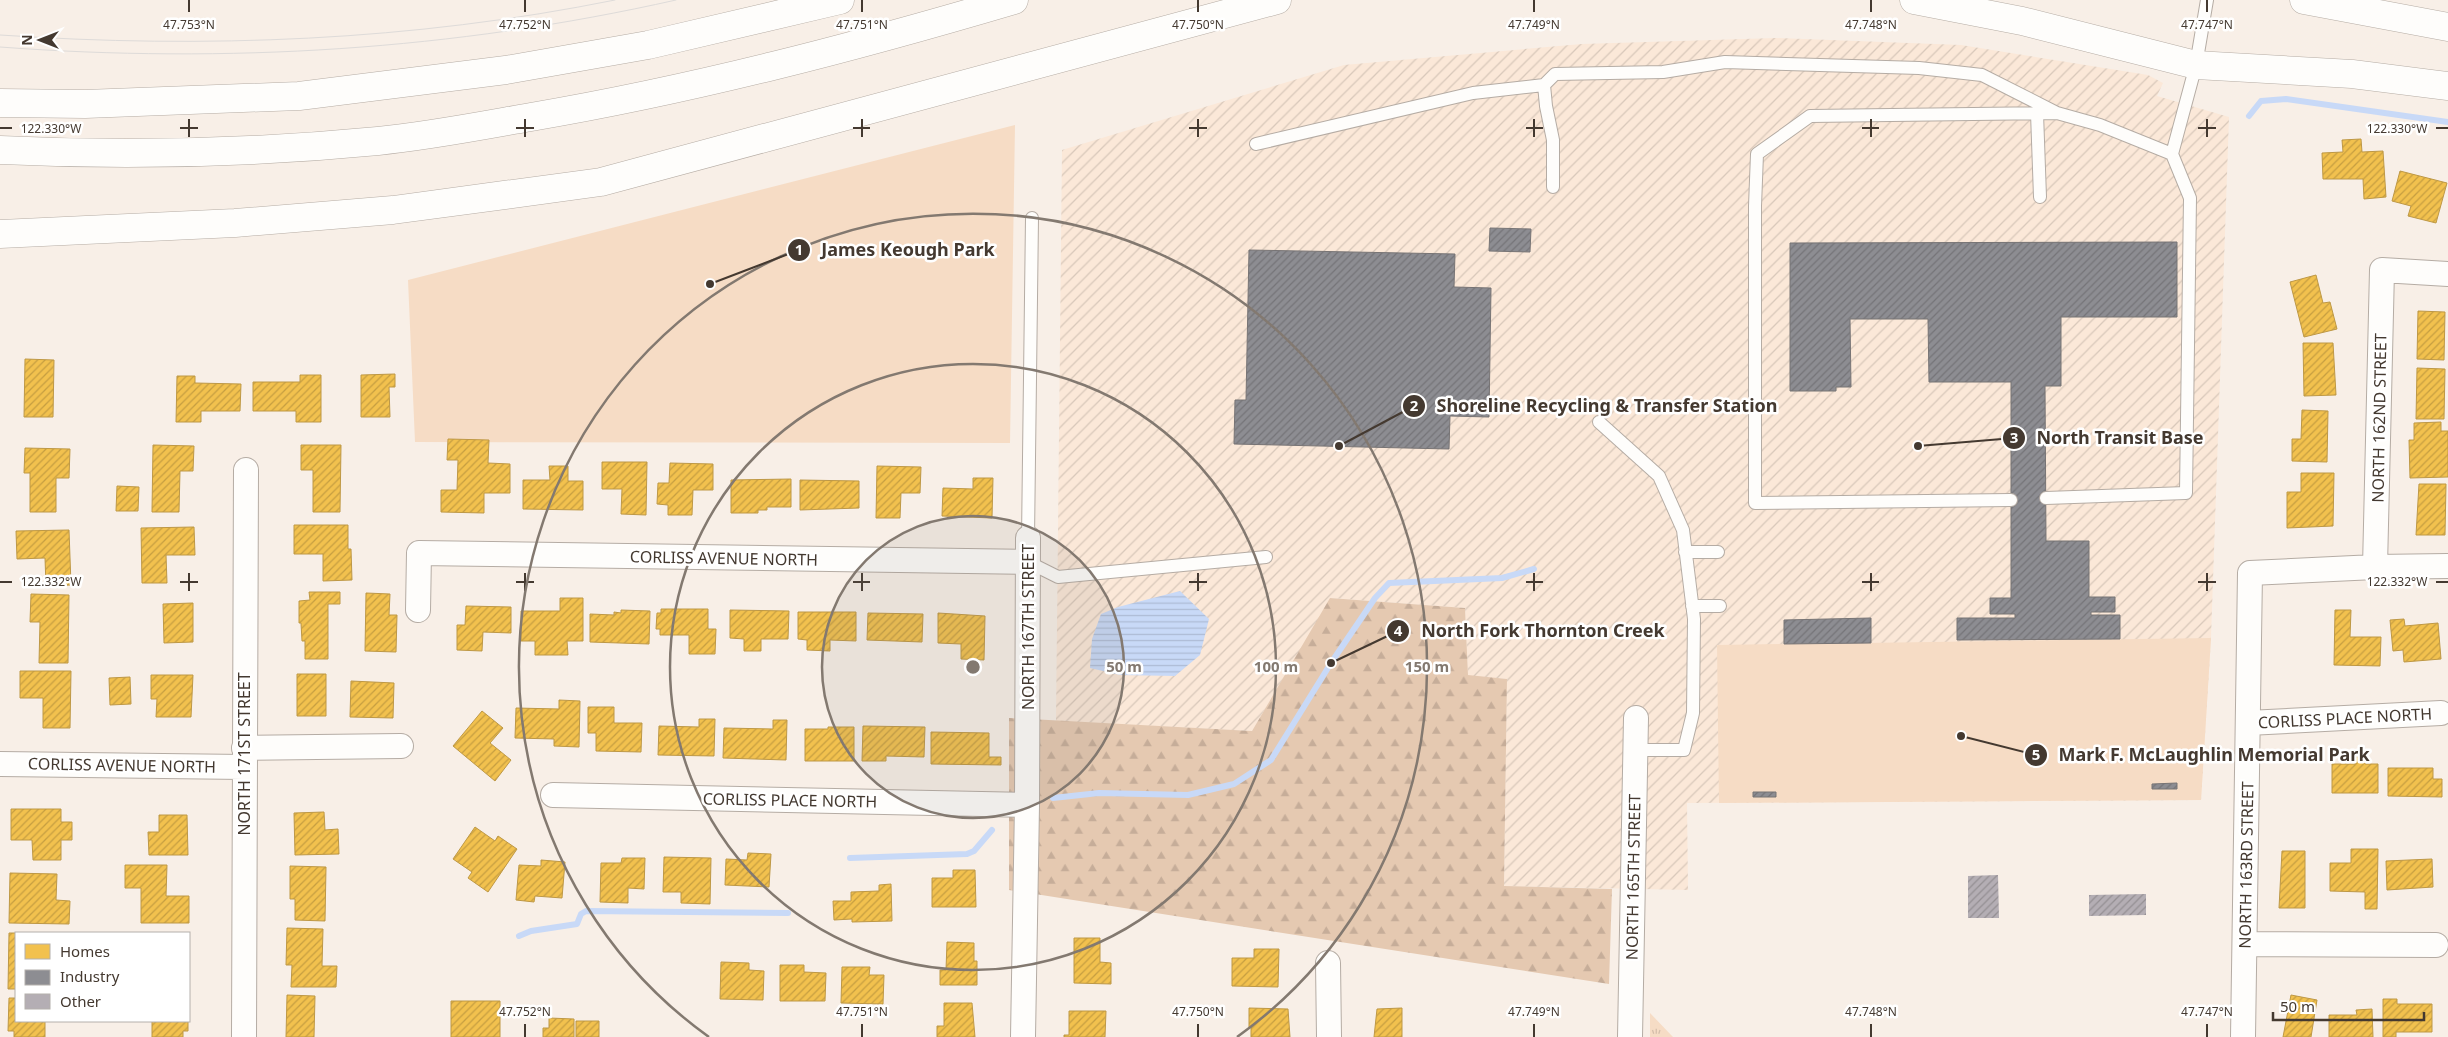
<svg xmlns="http://www.w3.org/2000/svg" width="2448" height="1037" font-family="'Noto Sans',sans-serif">
<defs>
<pattern id="industrial-furrows" width="10" height="10" patternUnits="userSpaceOnUse" patternTransform="scale(1.25)"><rect width="10" height="10" fill="#fbe8d8"/><path d="M-1 1l2-2M0 10L10 0M9 11l2-2" fill="none" stroke="#d8c8ba"/></pattern>
<pattern id="grass-tufts" width="24" height="20" patternUnits="userSpaceOnUse" patternTransform="scale(1.25)"><rect width="24" height="20" fill="#f6dcc5"/><path d="M3 7l-1-3M5 7V3M7 7l1-3M15 17l-1-3M17 17v-4M19 17l1-3" fill="none" stroke="#d4beaa"/></pattern>
<pattern id="forest-firs" width="22" height="20" patternUnits="userSpaceOnUse" patternTransform="scale(1.25)"><rect width="22" height="20" fill="#e5c9b1"/><path d="M5 1l3.5 6h-7zM16 11l3.5 6h-7z" fill="#c6ad99"/></pattern>
<pattern id="water-rules" width="6" height="5" patternUnits="userSpaceOnUse" patternTransform="scale(1.25)"><rect width="6" height="5" fill="#c8d9f7"/><path d="M0 2.5h6" fill="none" stroke="#adbbd4"/></pattern>
<pattern id="homes-hatch" width="6" height="6" patternUnits="userSpaceOnUse" patternTransform="scale(1.25)"><rect width="6" height="6" fill="#f2c14e"/><path d="M-1 1l2-2M0 6l6-6M5 7l2-2" fill="none" stroke="#c69e41"/></pattern>
<pattern id="industry-hatch" width="6" height="6" patternUnits="userSpaceOnUse" patternTransform="scale(1.25)"><rect width="6" height="6" fill="#8d8d92"/><path d="M-1 1l2-2M0 6l6-6M5 7l2-2" fill="none" stroke="#757478"/></pattern>
<pattern id="building-hatch" width="6" height="6" patternUnits="userSpaceOnUse" patternTransform="scale(1.25)"><rect width="6" height="6" fill="#b4aeb4"/><path d="M-1 1l2-2M0 6l6-6M5 7l2-2" fill="none" stroke="#948f93"/></pattern>
</defs>
<rect width="100%" height="100%" fill="#f8efe7"/>
<path fill="url(#industrial-furrows)" d="M1776 38 1961 45 2148 75 2163 83 2157 96 2229 117 2211 638 2201 800 1687 803 1688 890 1504 886 1507 679 1468 676 1465 608 1331 598 1252 731 1056 721 1062 150 1344 65 1582 44Z"/>
<path fill="url(#grass-tufts)" d="M1650 1013 1673 1037H1650Z"/>
<path fill="url(#forest-firs)" d="M1330 598 1465 608 1468 675 1507 679 1504 886 1612 889 1609 984 1009 890V718L1252 731Z"/>
<path fill="#f6dcc5" d="M1015 125 1010 443 415 442 408 280Z
M2211 638 2201 800 1719 803 1717 645Z"/>
<path fill="url(#water-rules)" d="M1180 591 1209 619 1200 655 1175 676 1120 675 1090 668 1092 639 1101 614 1118 607Z"/>
<path fill="url(#homes-hatch)" stroke="#be9845" d="M2361 139 2362 152 2383 151 2386 197 2364 199 2363 179H2323L2322 153 2343 152 2342 140Z
M2400 171 2447 183 2436 223 2408 216 2411 206 2392 201Z
M2316 275 2323 303 2330 302 2337 329 2304 337 2290 282Z
M2418 311 2445 312 2444 360 2417 359Z
M2303 343H2333L2336 395 2304 396Z
M25 359 54 360 53 417H24Z
M2417 368 2445 369 2444 419H2416Z
M395 374V387H389L390 417H361V375Z
M300 375H321V422H296V411H253V382H300Z
M177 376H195V383L241 384 240 411H201V422H176Z
M2302 410 2328 411 2327 462 2292 461V439H2301Z
M2441 422V431H2448V477L2410 478 2409 440H2414V423Z
M448 439 489 440 488 463 510 464V493H484V513L441 512V490H457L458 460H447Z
M153 445 194 446 193 471H180L179 512H152Z
M301 445H341L340 512H313V470H301Z
M25 448 70 449 69 478H56V512H30V473H24Z
M602 462H647L646 515 621 514 622 489H602Z
M670 463 713 464V490H693L692 515H668V505L657 504 658 483H669Z
M549 466H568V481H583V510L523 509V480H550Z
M877 466 921 467 920 493H901L900 518H876Z
M2301 473H2334L2333 526 2287 528V492H2301Z
M973 478H993L992 518 942 516 943 488 973 489Z
M791 479V507H767V510H758V513H731V480Z
M800 480 859 481V508L800 510Z
M2419 484H2446L2445 535H2416Z
M117 486 139 487 138 511H116Z
M294 525H348V549H351L352 580 323 581V554H294Z
M194 527 195 555H166L167 583H142L141 528Z
M69 530 71 585 46 586 45 558 17 559 16 531Z
M309 592H340V604H328V659H305V641H302L301 623H299V601L310 600Z
M366 593 390 594 389 615H397L396 652 365 651Z
M31 594 69 595 68 663H39L40 622H30Z
M560 598H583V641H567L568 655H535V641H521V611H560Z
M193 603V642L164 643 163 604Z
M466 606 511 607V633L483 632 482 651 457 650V625H465Z
M661 609H708V629H716L715 654H689V635H660V629H656L657 613H661Z
M621 610 650 611 649 644 590 642V614L614 615V612L621 613Z
M730 610 789 611 788 639H761V651H744V639L730 638Z
M2335 610H2351L2350 637H2381L2380 666 2334 665Z
M798 612H856V641L830 640V651L807 650V640L798 639Z
M868 613 923 614 922 642 867 640Z
M938 613 985 616 984 660 961 659V644L938 643Z
M2404 619 2405 626 2438 623 2441 659 2404 662 2403 650 2393 651 2390 620Z
M20 671H71L70 728H43V698H20Z
M297 674H326V716H297Z
M151 675H193L191 717H156L157 699H151Z
M130 677 131 704 110 705 109 678Z
M351 681 394 683 393 718 350 717Z
M559 700 580 701 579 747 554 746V739L515 738 516 708 559 709Z
M588 707H614V723H642L641 752 596 751V733H588Z
M482 711 503 728 490 743 511 760 495 781 453 746Z
M699 719H715L714 756 658 755 659 726 699 727Z
M773 720H787L786 760 723 758 724 728 773 729Z
M863 726 925 727 924 757 886 756V761H862Z
M828 727H854V761H805V729H828Z
M931 732 989 733V757H1001V765L931 764Z
M2355 757H2365V764H2378V793H2332V764H2355Z
M2388 768H2433V779H2442V797L2388 796Z
M11 809H61V822H72V840H61V860H33L32 840H11Z
M324 812 325 830 338 829 339 854 295 855 294 813Z
M159 815H187L188 855H149L148 832H159Z
M475 827 495 841 498 836 517 849 488 892 468 878 472 872 453 859Z
M2351 849H2378L2377 909H2365V892L2330 891V863H2351Z
M2282 851H2305V908H2279Z
M748 853 771 854 769 887 725 885 726 859 747 860Z
M664 857 711 858 710 904 681 903V892H663Z
M622 858H645L644 889 628 888V903L600 902 601 863H621Z
M2432 859 2433 887 2387 890 2386 861Z
M541 860 565 862 562 898 535 896 534 902 516 900 519 865 541 866Z
M125 865H167L166 896H189V923H141V888H125Z
M290 866 326 867 325 921 295 920V899H290Z
M953 870H975L976 907H932V878H953Z
M10 873 57 874 56 900 70 901 69 924 9 923Z
M891 884 892 921 852 922V919L834 920 833 901H851V892L879 891V885Z
M287 928 323 929 322 966H337L336 987H291L292 965H286Z
M9 933H45H16V989H8Z
M1074 938H1100V962L1111 963V984L1074 983Z
M947 942 974 943V961H977V985H940V970H946Z
M1254 949H1279L1278 987 1232 986V958H1254Z
M721 962 749 963V970L764 971 763 1000 720 999Z
M780 965H804V972L826 973 825 1001H780Z
M842 967H870L869 975H884L883 1004 841 1003Z
M287 995 315 996 314 1037H286Z
M2291 995 2317 1000 2311 1037H2283Z
M9 998H16V1021H45V1037H14V1031H8Z
M2383 999H2397V1004H2432V1032H2396V1037H2383Z
M451 1001H500V1037H451Z
M944 1003H972L975 1037H937V1026H944Z
M1249 1008 1288 1009 1290 1037H1251V1027H1249Z
M1402 1008V1037H1374L1377 1009Z
M2372 1009 2373 1037H2329V1015H2357L2356 1010Z
M1069 1011H1106L1105 1037H1064V1035H1069Z
M549 1018 574 1019V1037H543V1028H549Z
M152 1021H188V1031H183V1037H152Z
M576 1021H599V1037H576Z"/>
<path fill="url(#industry-hatch)" stroke="#777475" d="M1490 228 1531 229 1530 252 1489 251Z
M2177 242V317H2061V386H2045L2046 541H2089V597H2115V612H2091V615H2120V639L1957 640V618H2015V614H1990V598H2011V382H1929L1928 319H1850L1851 387H1836V391H1790V243Z
M1249 250 1455 254 1454 287 1491 288 1489 417 1450 416 1449 449 1234 444 1235 400H1246Z
M1871 618V643L1784 644V620Z
M2177 783V789H2152V784Z
M1753 792H1776V797H1753Z"/>
<g fill="none" stroke-linecap="round" stroke-linejoin="round">
<path stroke="#c8d9f7" stroke-width="6" d="M2249 116 2261 101 2286 99 2448 122
M1053 798 1099 793 1188 795 1234 784 1271 760 1331 663 1375 598 1389 583 1502 578 1534 569
M850 858 967 854 974 851 992 830
M519 936 531 931 577 924 581 914 586 911 788 913"/>
</g>
<path fill="url(#building-hatch)" d="M1998 875 1999 918H1968V876Z
M2146 894V915L2089 916V895Z"/>
<g fill="none" stroke-linecap="round" stroke-linejoin="round">
<defs>
<path id="service" d="M2037 113 2040 197
M1256 144 1473 93 1544 85
M1553 187V140L1546 106 1544 85 1555 74 1663 72 1725 62 1919 68 1982 75 2057 113 2100 125 2172 154
M1599 422 1659 476 1683 530 1694 619 1693 713 1684 750H1636
M2046 498 2186 493 2190 198 2172 154 2196 65 2207 0
M2011 500 1755 503V206L1757 154 1810 116 2057 113
M1028 538 1032 218
M1685 552H1718
M1028 562 1058 577 1266 557
M1692 606H1720"/>
<path id="minor" d="M2375 567 2382 270 2448 274
M418 610 419 553 1028 562
M2248 723 2441 713
M244 748 401 746
M0 764 244 767
M553 795 1027 805
M2245 944 2436 945
M1328 963 1329 1037
M244 1037 246 470
M1023 1037 1027 805 1028 538
M1630 1037 1636 718
M2243 1037 2250 573 2375 567 2448 566"/>
<path id="motorway" d="M1914 0 2022 21 2196 65 2352 74 2448 86
M2304 0 2448 27
M0 103 85 104 299 96 506 70 648 45 840 0
M0 150C125 156 253 153 378 141 429 136 480 126 531 117 695 89 855 47 1014 0
M0 234 235 223 393 210 601 182 1277 0"/>
</defs>
<use href="#service" stroke="#b5aca4" stroke-width="14"/>
<use href="#minor" stroke="#b5aca4" stroke-width="26"/>
<use href="#motorway" stroke="#b5aca4" stroke-width="29"/>
<use href="#service" stroke="#fefdfb" stroke-width="12"/>
<use href="#minor" stroke="#fefdfb" stroke-width="24"/>
<use href="#motorway" stroke="#fefdfb" stroke-width="28"/>
<path stroke="#dedbd9" stroke-width="1" d="M0 35C206 49 412 41 615 0
M0 47C227 64 454 50 676 0"/>
</g>
<path fill="none" stroke="#443930" stroke-width="2" d="M189 0V12M525 0V12M862 0V12M1198 0V12M1534 0V12M1871 0V12M2207 0V12M189 119V137M525 119V137M862 119V137M1198 119V137M1534 119V137M1871 119V137M2207 119V137M0 128H12M180 128H198M516 128H534M853 128H870M1189 128H1207M1526 128H1543M1862 128H1879M2198 128H2216M2436 128H2448M189 573V591M525 573V591M862 573V591M1198 573V591M1534 573V591M1871 573V591M2207 573V591M0 582H12M180 582H198M516 582H534M853 582H870M1189 582H1207M1526 582H1543M1862 582H1879M2198 582H2216M2436 582H2448M525 1024V1037M862 1024V1037M1198 1024V1037M1534 1024V1037M1871 1024V1037M2207 1024V1037"/>
<circle cx="973" cy="667" r="151" fill="#837970" fill-opacity=".12"/>
<g fill="none" stroke="#837970" stroke-width="2.5">
<circle cx="973" cy="667" r="151"/>
<circle cx="973" cy="667" r="303"/>
<path d="M709 1037A454 454 0 1 1 1237 1037"/>
</g>
<g text-anchor="middle" stroke-width="5" stroke-linejoin="round" paint-order="stroke">
<g font-size="16" fill="#443930" stroke="#fff">
<text transform="translate(2379 418) rotate(-89)" y="6">NORTH 162ND STREET</text>
<text transform="translate(724 558) rotate(1)" y="6">CORLISS AVENUE NORTH</text>
<text transform="translate(1028 627) rotate(-90)" y="6">NORTH 167TH STREET</text>
<text transform="translate(2345 718) rotate(-3)" y="6">CORLISS PLACE NORTH</text>
<text transform="translate(244 754) rotate(-90)" y="6">NORTH 171ST STREET</text>
<text transform="translate(122 765) rotate(1)" y="6">CORLISS AVENUE NORTH</text>
<text transform="translate(790 800) rotate(1)" y="6">CORLISS PLACE NORTH</text>
<text transform="translate(2246 865) rotate(-89)" y="6">NORTH 163RD STREET</text>
<text transform="translate(1633 877) rotate(-89)" y="6">NORTH 165TH STREET</text>
</g>
</g>
<g font-size="12" text-anchor="middle" fill="#443930" stroke="#fff" stroke-width="5" stroke-linejoin="round" paint-order="stroke">
<text x="189" y="29">47.753°N</text>
<text x="525" y="29">47.752°N</text>
<text x="862" y="29">47.751°N</text>
<text x="1198" y="29">47.750°N</text>
<text x="1534" y="29">47.749°N</text>
<text x="1871" y="29">47.748°N</text>
<text x="2207" y="29">47.747°N</text>
<text x="2397" y="133">122.330°W</text>
<text x="51" y="133">122.330°W</text>
<text x="2397" y="586">122.332°W</text>
<text x="51" y="586">122.332°W</text>
<text x="525" y="1016">47.752°N</text>
<text x="862" y="1016">47.751°N</text>
<text x="1198" y="1016">47.750°N</text>
<text x="1534" y="1016">47.749°N</text>
<text x="1871" y="1016">47.748°N</text>
<text x="2207" y="1016">47.747°N</text>
</g>
<circle cx="973" cy="667" r="8" fill="#837970" stroke="#fff" stroke-width="2.5"/>
<g font-size="15" text-anchor="middle" font-weight="bold" fill="#837970" stroke="#fff" stroke-width="5" stroke-linejoin="round" paint-order="stroke">
<text x="1124" y="672">50 m</text>
<text x="1276" y="672">100 m</text>
<text x="1427" y="672">150 m</text>
</g>
<path fill="none" stroke="#443930" stroke-width="2" d="M710 284L799 250M1339 446L1414 406M1918 446L2014 438M1331 663L1398 631M1961 736L2036 755"/>
<g fill="#443930" stroke="#fff" stroke-width="2">
<circle cx="710" cy="284" r="5"/>
<circle cx="1339" cy="446" r="5"/>
<circle cx="1918" cy="446" r="5"/>
<circle cx="1331" cy="663" r="5"/>
<circle cx="1961" cy="736" r="5"/>
<circle cx="799" cy="250" r="12"/>
<circle cx="1414" cy="406" r="12"/>
<circle cx="2014" cy="438" r="12"/>
<circle cx="1398" cy="631" r="12"/>
<circle cx="2036" cy="755" r="12"/>
</g>
<g font-size="15" text-anchor="middle" font-weight="bold" fill="#fff">
<text x="799" y="255">1</text>
<text x="1414" y="411">2</text>
<text x="2014" y="443">3</text>
<text x="1398" y="636">4</text>
<text x="2036" y="760">5</text>
</g>
<g font-size="18" text-anchor="middle" font-weight="bold" fill="#443930" stroke="#fff" stroke-width="5" stroke-linejoin="round" paint-order="stroke">
<text x="908" y="256">James Keough Park</text>
<text x="1607" y="412">Shoreline Recycling &amp; Transfer Station</text>
<text x="2120" y="444">North Transit Base</text>
<text x="1543" y="637">North Fork Thornton Creek</text>
<text x="2214" y="761">Mark F. McLaughlin Memorial Park</text>
</g>
<rect x="15" y="932" width="175" height="90" fill="#ffffff" stroke="#b4b0ac"/>
<rect x="25" y="944" width="25" height="15" fill="#f2c14e" stroke="#b4b0ac"/>
<text x="60" y="957" font-size="15" fill="#443930">Homes</text>
<rect x="25" y="970" width="25" height="15" fill="#8d8d92" stroke="#b4b0ac"/>
<text x="60" y="982" font-size="15" fill="#443930">Industry</text>
<rect x="25" y="994" width="25" height="15" fill="#b4aeb4" stroke="#b4b0ac"/>
<text x="60" y="1007" font-size="15" fill="#443930">Other</text>
<g transform="translate(40 40) rotate(270)" stroke="#ffffff" stroke-width="4" paint-order="stroke">
<path d="M0-4L9 19L0 12L-9 19Z" fill="#443930"/>
<text y="-8" font-size="14" font-weight="bold" text-anchor="middle" fill="#443930">N</text>
</g>
<path d="M2273 1012v8h151v-8" fill="none" stroke="#443930" stroke-width="2.5"/>
<text x="2280" y="1012" font-size="15" fill="#443930" stroke="#ffffff" stroke-width="4" paint-order="stroke">50 m</text>
</svg>
